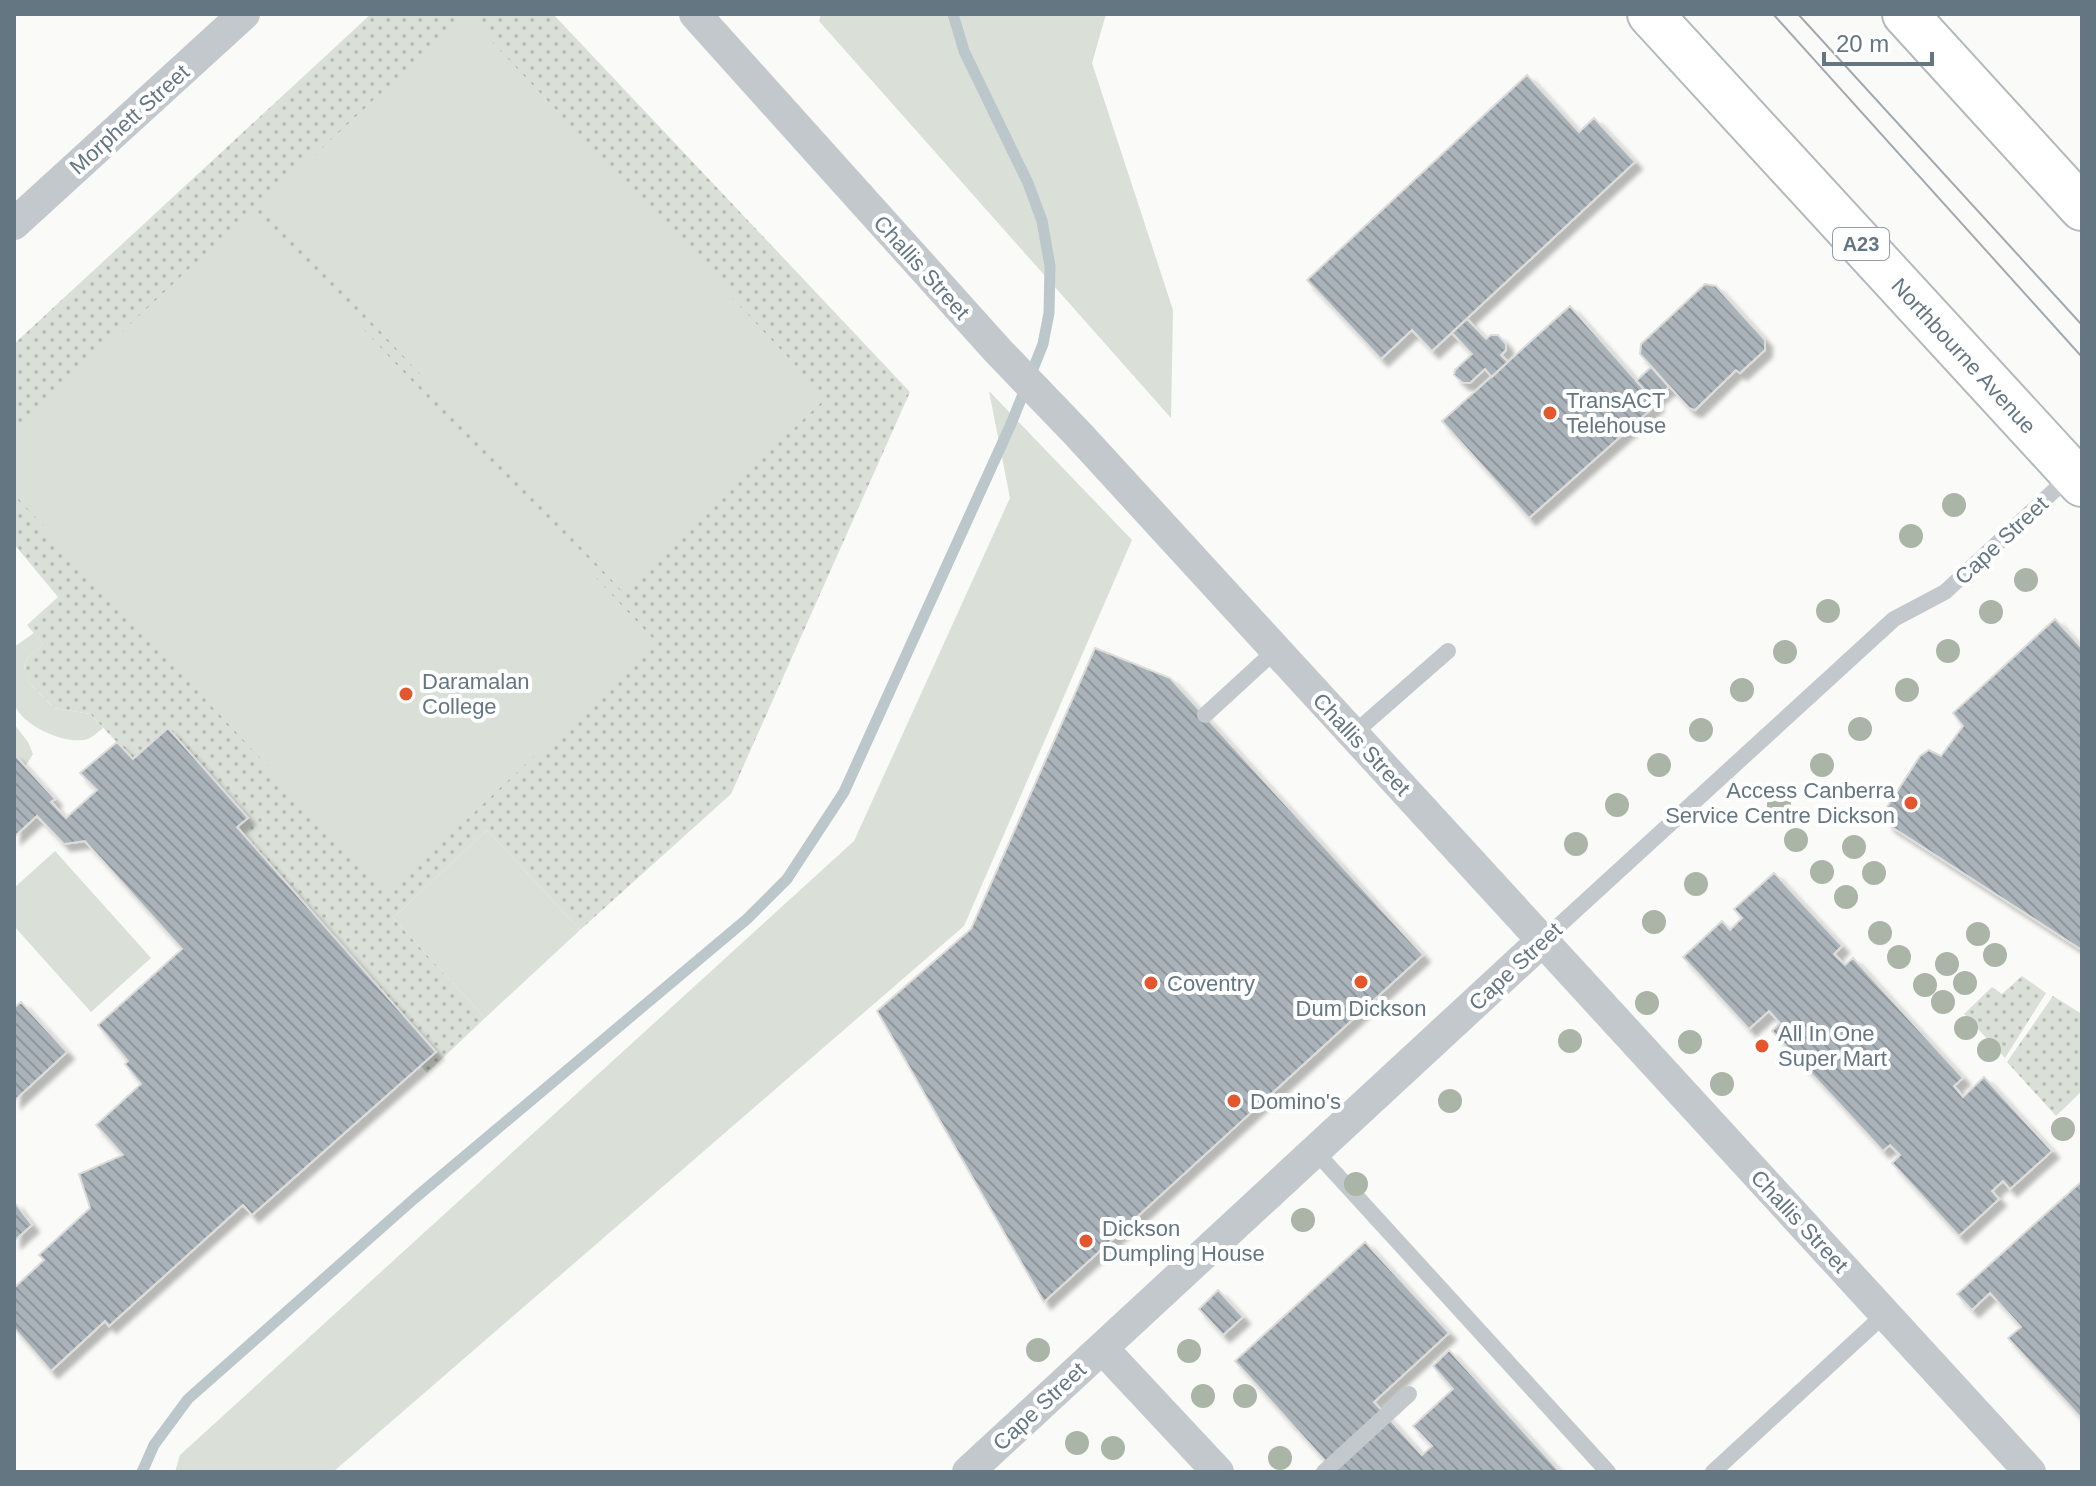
<svg xmlns="http://www.w3.org/2000/svg" width="2096" height="1486" font-family="Arial,sans-serif">
<defs>
<pattern id="grass-dots" width="8" height="8" patternUnits="userSpaceOnUse" patternTransform="scale(2)"><rect width="8" height="8" fill="#dadfd7"/><path d="M2 2h.1M6 6h.1" fill="none" stroke="#b4b9b4" stroke-width="1.8" stroke-linecap="round"/></pattern>
<pattern id="building-back-hatch" width="6" height="6" patternUnits="userSpaceOnUse" patternTransform="scale(2)"><rect width="6" height="6" fill="#aab3b9"/><path d="M-1 5l2 2M0 0l6 6M5-1l2 2" fill="none" stroke="#8e969c"/></pattern>
<filter id="shadow"><feDropShadow dx="7" dy="7" stdDeviation="2" flood-color="#0004"/></filter>
</defs>
<rect width="100%" height="100%" fill="#fafaf8"/>
<path fill="url(#grass-dots)" d="M371 14H553L910 392 731 794 580 930 487 830 393 918 485 1018 427 1073 421 1066 436 1052 237 827 247 817 168 728 133 759 90 714 54 708 30 684 24 669 27 659 43 644 27 625 58 597 14 544V344Z
M2022 976 2046 993 2005 1058 1964 1014 1992 987 2002 994Z
M2053 996 2082 1014V1091L2056 1116 2007 1062Z"/>
<path fill="#dadfd7" d="M466 14 826 398 621 590 262 204Z
M821 14H1106L1092 63 1173 310 1171 418 819 21Z
M252 210 656 642 387 894 14 494V433Z
M989 391 1132 540 964 926 333 1472H175L180 1455 854 841 1010 498Z
M34 633 43 644 27 659 24 668 30 684 54 708 90 714 103 728C99 731 93 737 88 739 66 746 20 725 14 703 10 689 14 662 14 647Z
M14 724 28 742 33 754 25 767 14 754Z
M487 830 580 930 485 1018 393 918Z
M55 851 151 958 91 1012 14 926V888Z"/>
<g fill="none" stroke-linecap="round" stroke-linejoin="round">
<path stroke="#bbc7cb" stroke-width="11" d="M142 1472 154 1445 188 1399 415 1198 747 919 787 879 844 792 1011 424 1043 344 1049 313 1050 266 1042 221 1028 183 964 51 953 14"/>
</g>
<path fill="url(#building-back-hatch)" stroke="#dcdcda" stroke-width="2" filter="url(#shadow)" d="M1527 75 1579 132 1594 118 1635 162 1432 351 1412 330 1381 359 1307 280Z
M1705 284 1716 286 1765 340V350L1740 373 1736 370 1695 410 1689 408 1640 354 1641 344Z
M1570 306 1657 404 1529 518 1442 421Z
M1467 319 1486 339 1491 335H1498L1506 344V350L1501 355 1508 362 1492 377 1485 369 1470 383H1463L1454 375 1455 370 1472 354 1452 333Z
M1651 367 1669 387 1654 400 1636 381Z
M2055 619 2082 648V950L1889 825 1885 818 1887 807 1920 756 1929 750 1941 756 1963 726 1953 713Z
M1095 648 1170 678 1423 955 1044 1302 877 1011 971 929Z
M168 728 248 818 237 827 436 1052 252 1215 243 1205 109 1326 105 1321 51 1371 14 1328V1288L44 1260 39 1255 90 1208 79 1174 123 1155 96 1125 141 1084 125 1064 128 1061 98 1025 182 949 85 841 64 844 37 816 14 837V754L55 799 51 802 66 818 97 790 80 773 117 742 133 759Z
M1774 873 1842 946 1834 954 1845 965 1853 958 1963 1078 1954 1086 1963 1097 1984 1077 2052 1151 2010 1189 2003 1181 1992 1191 1999 1199 1959 1236 1892 1163 1900 1155 1890 1145 1883 1151 1772 1031 1780 1023 1769 1011 1749 1029 1683 957 1722 921 1730 930 1742 918 1734 909Z
M21 1002 67 1052 14 1101V1008Z
M2082 1181V1419L2008 1338 2021 1327 1990 1293 1972 1310 1957 1294Z
M14 1202 32 1225 14 1241Z
M1365 1242 1449 1333 1374 1402 1422 1455 1432 1446 1413 1426 1453 1389 1433 1366 1449 1350 1560 1472H1335L1235 1361Z
M1218 1290 1243 1317 1223 1335 1199 1309Z"/>
<g fill="none" stroke-linecap="round" stroke-linejoin="round">
<defs>
<g id="trunk">
<path id="s1" d="M1650 14 2082 484"/>
<path d="M1905 14 2082 208"/>
</g>
</defs>
<use href="#trunk" stroke="#b4b9bd" stroke-width="48"/>
<path stroke="#c3c8cc" stroke-width="16" d="M1205 715 1276 650
M1353 734 1448 651
M1542 941 1894 619 1945 592 2071 475
M1315 1151 1608 1472
M1324 1472 1409 1394
M1713 1472 1885 1314"/>
<path stroke="#c3c8cc" stroke-width="32" d="M695 14 999 352 1077 433 2030 1472
M14 224 244 14
M1102 1348 1218 1472
M968 1472 1542 941"/>
<use href="#trunk" stroke="#fff" stroke-width="44"/>
<path stroke="#a2aab0" stroke-width="2" d="M1773 14 2082 357
M1798 14 2082 325"/>
</g>
<g fill="#aab4a7">
<circle cx="1954" cy="505" r="12"/>
<circle cx="1911" cy="536" r="12"/>
<circle cx="2026" cy="580" r="12"/>
<circle cx="1828" cy="611" r="12"/>
<circle cx="1991" cy="612" r="12"/>
<circle cx="1948" cy="651" r="12"/>
<circle cx="1785" cy="652" r="12"/>
<circle cx="1742" cy="690" r="12"/>
<circle cx="1907" cy="690" r="12"/>
<circle cx="1860" cy="729" r="12"/>
<circle cx="1701" cy="730" r="12"/>
<circle cx="1659" cy="765" r="12"/>
<circle cx="1822" cy="765" r="12"/>
<circle cx="1617" cy="805" r="12"/>
<circle cx="1779" cy="805" r="12"/>
<circle cx="1796" cy="840" r="12"/>
<circle cx="1576" cy="844" r="12"/>
<circle cx="1854" cy="847" r="12"/>
<circle cx="1822" cy="872" r="12"/>
<circle cx="1874" cy="873" r="12"/>
<circle cx="1696" cy="884" r="12"/>
<circle cx="1846" cy="897" r="12"/>
<circle cx="1654" cy="922" r="12"/>
<circle cx="1880" cy="933" r="12"/>
<circle cx="1978" cy="934" r="12"/>
<circle cx="1995" cy="955" r="12"/>
<circle cx="1899" cy="957" r="12"/>
<circle cx="1947" cy="964" r="12"/>
<circle cx="1965" cy="983" r="12"/>
<circle cx="1925" cy="985" r="12"/>
<circle cx="1943" cy="1002" r="12"/>
<circle cx="1647" cy="1003" r="12"/>
<circle cx="1966" cy="1028" r="12"/>
<circle cx="1570" cy="1041" r="12"/>
<circle cx="1690" cy="1042" r="12"/>
<circle cx="1989" cy="1050" r="12"/>
<circle cx="1722" cy="1084" r="12"/>
<circle cx="1450" cy="1101" r="12"/>
<circle cx="2063" cy="1129" r="12"/>
<circle cx="1356" cy="1184" r="12"/>
<circle cx="1303" cy="1220" r="12"/>
<circle cx="1038" cy="1350" r="12"/>
<circle cx="1189" cy="1351" r="12"/>
<circle cx="1203" cy="1396" r="12"/>
<circle cx="1245" cy="1396" r="12"/>
<circle cx="1077" cy="1443" r="12"/>
<circle cx="1113" cy="1448" r="12"/>
<circle cx="1280" cy="1458" r="12"/>
</g>
<g fill="#e4572e" stroke="#fff" stroke-width="3">
<circle cx="1550" cy="413" r="8"/>
<circle cx="406" cy="694" r="8"/>
<circle cx="1911" cy="803" r="8"/>
<circle cx="1361" cy="982" r="8"/>
<circle cx="1151" cy="983" r="8"/>
<circle cx="1762" cy="1046" r="8"/>
<circle cx="1234" cy="1101" r="8"/>
<circle cx="1086" cy="1241" r="8"/>
</g>
<g text-anchor="middle" stroke-width="8" stroke-linejoin="round" paint-order="stroke">
<rect fill="#fff" stroke="#939fa8" stroke-width="2" x="1833" y="228" width="56" height="32" rx="6"/>
<g font-size="20" font-weight="bold" fill="#657683">
<text x="1861" y="251">A23</text>
</g>
<g font-size="22" fill="#657683" stroke="#fff">
<text transform="translate(129 119) rotate(-42)" y="8">Morphett Street</text>
<text transform="translate(922 267) rotate(48)" y="8">Challis Street</text>
<text dy="8" stroke="none"><textPath href="#s1" startOffset="464">Northbourne Avenue</textPath></text>
<text transform="translate(2001 540) rotate(-43)" y="8">Cape Street</text>
<text transform="translate(1362 744) rotate(47)" y="8">Challis Street</text>
<text transform="translate(1515 966) rotate(-43)" y="8">Cape Street</text>
<text transform="translate(1800 1221) rotate(47)" y="8">Challis Street</text>
<text transform="translate(1039 1406) rotate(-43)" y="8">Cape Street</text>
</g>
<g font-size="22" fill="#657683" stroke="#fff" text-anchor="start">
<text x="1566" y="408">TransACT<tspan x="1566" dy="25">Telehouse</tspan></text>
<text x="422" y="689">Daramalan<tspan x="422" dy="25">College</tspan></text>
<text x="1895" y="798" text-anchor="end">Access Canberra<tspan x="1895" dy="25">Service Centre Dickson</tspan></text>
<text x="1167" y="991">Coventry</text>
<text x="1361" y="1016" text-anchor="middle">Dum Dickson</text>
<text x="1778" y="1041">All In One<tspan x="1778" dy="25">Super Mart</tspan></text>
<text x="1250" y="1109">Domino's</text>
<text x="1102" y="1236">Dickson<tspan x="1102" dy="25">Dumpling House</tspan></text>
</g>
</g>
<rect width="2096" height="1486" fill="none" stroke="#657683" stroke-width="32"/>
<path d="M1824 52v12h108v-12" fill="none" stroke="#657683" stroke-width="4"/>
<text x="1836" y="52" font-size="24" fill="#657683" stroke="#ffffff" stroke-width="6" paint-order="stroke">20 m</text>
</svg>
